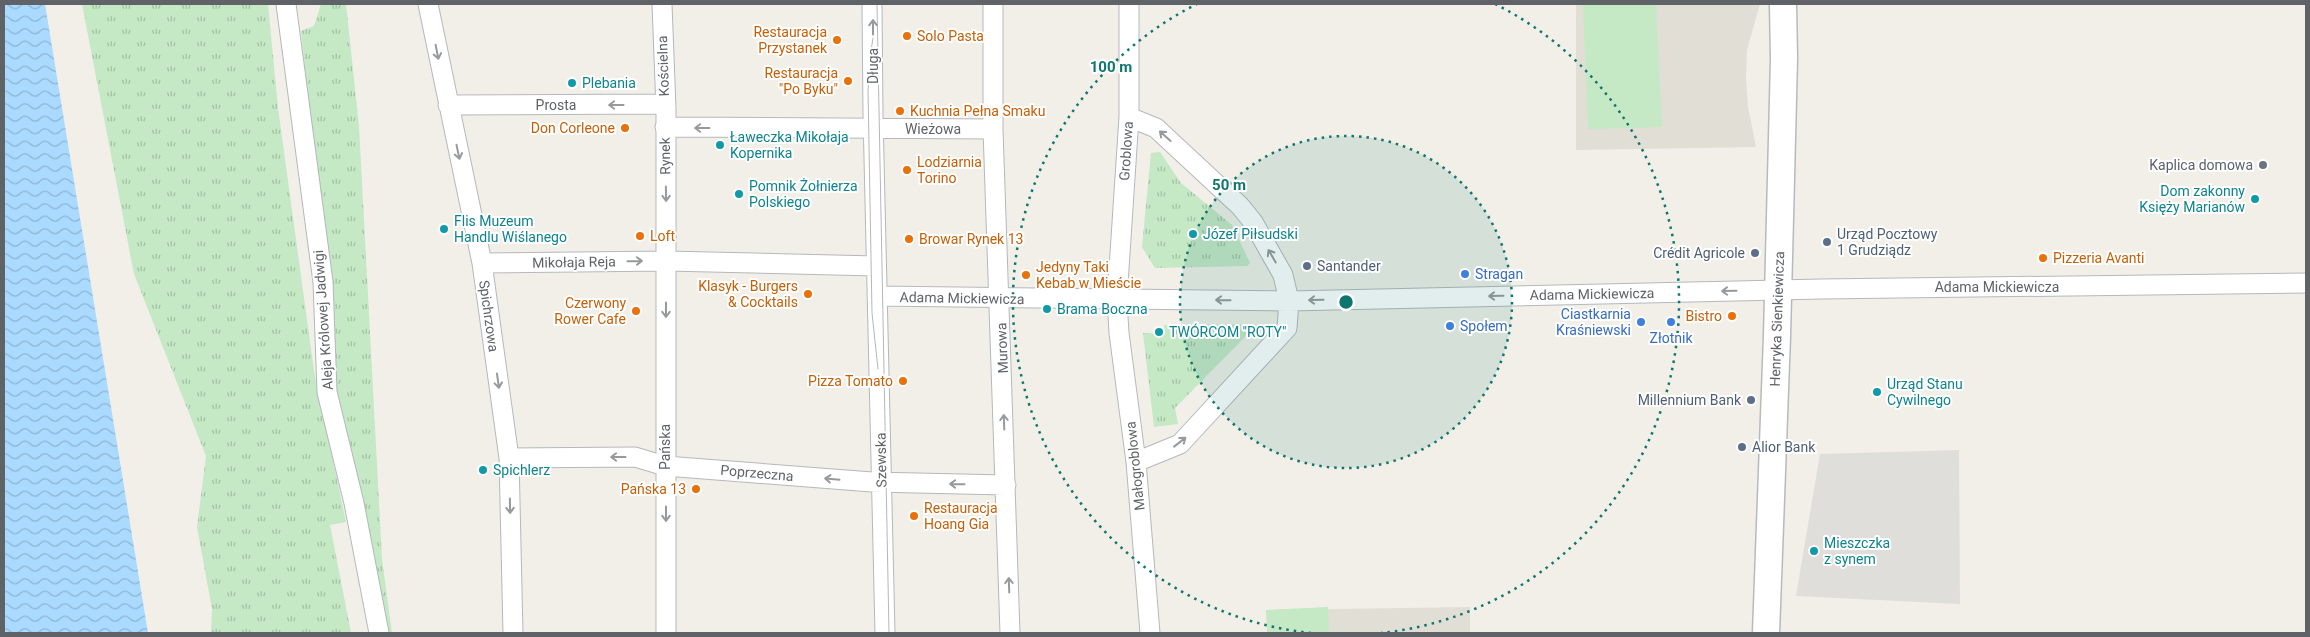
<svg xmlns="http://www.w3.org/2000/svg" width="2310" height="637" font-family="Roboto,sans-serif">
<defs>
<pattern id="grass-tufts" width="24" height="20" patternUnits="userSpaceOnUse" patternTransform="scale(1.25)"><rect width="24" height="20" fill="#c5e8c5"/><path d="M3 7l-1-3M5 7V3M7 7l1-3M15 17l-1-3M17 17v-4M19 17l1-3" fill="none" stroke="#a3c0a4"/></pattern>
<pattern id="water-waves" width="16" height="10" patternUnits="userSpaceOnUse" patternTransform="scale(1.25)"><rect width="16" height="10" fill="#aadaff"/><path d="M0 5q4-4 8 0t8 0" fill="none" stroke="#8eb4d2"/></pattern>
</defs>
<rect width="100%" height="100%" fill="#f1efe8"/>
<path fill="#e0deda" d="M1959 450 1960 604 1796 596 1820 454Z"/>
<path fill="#e1ded6" d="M1576 4H1760L1747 50 1746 78 1748 107 1756 147 1576 150Z
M1470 607V633H1268V610Z"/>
<path fill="url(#grass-tufts)" d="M82 4H268L278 108 314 371 346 522 330 525 351 633H211L212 609 197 527 206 456 134 274Z
M321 4H346L359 126 382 559 392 633H388L337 413 329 292 301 31 314 26Z
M1160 152 1181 183 1232 225 1250 263 1247 266 1155 268 1142 247 1151 153Z
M1253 324 1244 338 1175 408 1178 424 1154 427 1143 333 1161 334 1165 331 1164 325Z"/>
<path fill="#c5e8c5" d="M1583 4H1656L1662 127 1588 129Z
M1328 607 1329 633H1267L1266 610Z"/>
<path fill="url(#water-waves)" d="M4 4H45L148 633H4Z"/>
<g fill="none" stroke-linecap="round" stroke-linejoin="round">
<defs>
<path id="street" d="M286 4 323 282 327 392 354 503 379 633
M428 4 482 263 509 458 513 633
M662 4 666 109V633
M872 4 873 115 885 633
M993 4V129L1010 633
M1129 4V117L1117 299 1119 333 1136 462 1150 633
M448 105 665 104
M1129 117 1156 128 1240 206 1253 222 1283 275 1289 301 1287 328 1180 444 1136 462
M665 127 993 129
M482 263 667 261 876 266
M877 296 1289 301 1821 289 2306 283
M509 458 635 457 665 466 872 482 1006 485"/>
<path id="secondary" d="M1766 633 1777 336 1784 59 1783 4"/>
</defs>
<use href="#street" stroke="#b5b8bc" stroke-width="21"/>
<use href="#secondary" stroke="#b6babf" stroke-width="29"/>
<use href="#street" stroke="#fff" stroke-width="19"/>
<use href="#secondary" stroke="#fff" stroke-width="26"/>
<path stroke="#b6b7b8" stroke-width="1" d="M877 4 889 633
M873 38 870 58 868 91 872 313 878 369"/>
</g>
<defs><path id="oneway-shaft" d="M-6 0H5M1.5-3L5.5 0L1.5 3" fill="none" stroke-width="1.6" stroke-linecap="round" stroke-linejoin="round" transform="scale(1.25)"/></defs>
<g stroke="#979a9d">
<use href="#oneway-shaft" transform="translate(873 27) rotate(-90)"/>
<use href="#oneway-shaft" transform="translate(437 52) rotate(79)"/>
<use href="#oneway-shaft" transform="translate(616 105) rotate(180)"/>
<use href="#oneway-shaft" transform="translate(702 128) rotate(-180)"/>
<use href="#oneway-shaft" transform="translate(1165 136) rotate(-138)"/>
<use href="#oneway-shaft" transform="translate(458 152) rotate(78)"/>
<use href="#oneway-shaft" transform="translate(666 194) rotate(89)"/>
<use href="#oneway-shaft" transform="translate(1272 256) rotate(-120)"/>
<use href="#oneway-shaft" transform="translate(635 261) rotate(-1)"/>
<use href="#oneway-shaft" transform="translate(1729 291) rotate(179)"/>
<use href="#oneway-shaft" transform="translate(1496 296) rotate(179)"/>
<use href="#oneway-shaft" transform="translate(1223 300) rotate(-179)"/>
<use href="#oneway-shaft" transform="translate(1316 300) rotate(179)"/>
<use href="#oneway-shaft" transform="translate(666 310) rotate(90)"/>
<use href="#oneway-shaft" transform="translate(498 381) rotate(82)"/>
<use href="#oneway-shaft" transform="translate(1004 422) rotate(-92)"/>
<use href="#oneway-shaft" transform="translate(1180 442) rotate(-38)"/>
<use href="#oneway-shaft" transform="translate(618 457) rotate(180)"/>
<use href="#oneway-shaft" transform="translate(832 479) rotate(-175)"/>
<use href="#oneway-shaft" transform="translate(957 484) rotate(-179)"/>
<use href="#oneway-shaft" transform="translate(510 506) rotate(89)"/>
<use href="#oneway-shaft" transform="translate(666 514) rotate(90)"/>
<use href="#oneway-shaft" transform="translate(1009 585) rotate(-92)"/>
</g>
<circle cx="1346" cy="302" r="166" fill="#0f766e" fill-opacity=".12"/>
<g fill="none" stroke="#0f766e" stroke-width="2.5" stroke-dasharray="2.5 5">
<circle cx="1346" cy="302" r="166"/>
<path d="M1311 633A333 333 0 0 1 1197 4M1495 4A333 333 0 0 1 1381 633"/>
</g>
<g fill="#e8710a" stroke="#fff" stroke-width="2">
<circle cx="907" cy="36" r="5"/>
<circle cx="837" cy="40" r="5"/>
<circle cx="848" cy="81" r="5"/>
<circle cx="900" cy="111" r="5"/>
<circle cx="625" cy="128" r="5"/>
<circle cx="907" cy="170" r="5"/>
<circle cx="640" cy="236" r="5"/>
<circle cx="909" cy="239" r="5"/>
<circle cx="2043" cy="258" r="5"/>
<circle cx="1026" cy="275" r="5"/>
<circle cx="808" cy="294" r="5"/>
<circle cx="636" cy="311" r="5"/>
<circle cx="1732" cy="316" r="5"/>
<circle cx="903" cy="381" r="5"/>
<circle cx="696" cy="489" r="5"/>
<circle cx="914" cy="516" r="5"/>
</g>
<g fill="#0f9aa8" stroke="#fff" stroke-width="2">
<circle cx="572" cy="83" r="5"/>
<circle cx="720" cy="145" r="5"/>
<circle cx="739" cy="194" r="5"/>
<circle cx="2255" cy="199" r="5"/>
<circle cx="444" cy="229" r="5"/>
<circle cx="1193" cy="234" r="5"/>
<circle cx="1047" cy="309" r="5"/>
<circle cx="1159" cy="332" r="5"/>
<circle cx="1877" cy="392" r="5"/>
<circle cx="483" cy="470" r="5"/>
<circle cx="1814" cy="551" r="5"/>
</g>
<circle fill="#6b7280" stroke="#fff" stroke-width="2" cx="2263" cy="165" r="5"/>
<g fill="#5c6f8a" stroke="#fff" stroke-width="2">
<circle cx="1827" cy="242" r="5"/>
<circle cx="1755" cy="253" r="5"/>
<circle cx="1307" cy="266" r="5"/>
<circle cx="1751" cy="400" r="5"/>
<circle cx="1742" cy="447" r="5"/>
</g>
<g fill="#3f7fe0" stroke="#fff" stroke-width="2">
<circle cx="1465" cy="274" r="5"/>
<circle cx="1641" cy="322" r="5"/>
<circle cx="1671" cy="322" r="5"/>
<circle cx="1450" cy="326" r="5"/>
</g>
<g text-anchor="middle" stroke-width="4" stroke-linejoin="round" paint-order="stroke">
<g font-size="14" fill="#c56008" stroke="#fff" text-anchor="end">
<text x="827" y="37">Restauracja<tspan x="827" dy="16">Przystanek</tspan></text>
<text x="917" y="41" text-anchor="start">Solo Pasta</text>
<text x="838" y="78">Restauracja<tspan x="838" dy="16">"Po Byku"</tspan></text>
<text x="910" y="116" text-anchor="start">Kuchnia Pełna Smaku</text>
<text x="615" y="133">Don Corleone</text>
<text x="917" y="167" text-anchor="start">Lodziarnia<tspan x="917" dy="16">Torino</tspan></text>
<text x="650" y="241" text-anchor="start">Loft</text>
<text x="919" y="244" text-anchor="start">Browar Rynek 13</text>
<text x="2053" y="263" text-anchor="start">Pizzeria Avanti</text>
<text x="1036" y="272" text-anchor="start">Jedyny Taki<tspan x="1036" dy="16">Kebab w Mieście</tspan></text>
<text x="798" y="291">Klasyk - Burgers<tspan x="798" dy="16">&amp; Cocktails</tspan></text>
<text x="626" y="308">Czerwony<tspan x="626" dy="16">Rower Cafe</tspan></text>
<text x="1722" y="321">Bistro</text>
<text x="893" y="386">Pizza Tomato</text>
<text x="686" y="494">Pańska 13</text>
<text x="924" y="513" text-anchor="start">Restauracja<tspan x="924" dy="16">Hoang Gia</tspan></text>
</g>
<g font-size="14" fill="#5f6368" stroke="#fff">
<text transform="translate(663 66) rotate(-92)" y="5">Kościelna</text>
<text transform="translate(873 66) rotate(-90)" y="5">Długa</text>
<text x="556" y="110">Prosta</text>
<text x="933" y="134">Wieżowa</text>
<text transform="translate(1126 151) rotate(-86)" y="5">Groblowa</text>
<text transform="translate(665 156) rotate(-91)" y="5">Rynek</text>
<text transform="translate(574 262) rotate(-1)" y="5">Mikołaja Reja</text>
<text x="1997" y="292">Adama Mickiewicza</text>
<text transform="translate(1592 294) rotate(-1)" y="5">Adama Mickiewicza</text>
<text transform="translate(962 298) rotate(1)" y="5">Adama Mickiewicza</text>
<text transform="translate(489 316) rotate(82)" y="5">Spichrzowa</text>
<text transform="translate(1777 319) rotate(-88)" y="5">Henryka Sienkiewicza</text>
<text transform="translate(323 320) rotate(-94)" y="5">Aleja Królowej Jadwigi</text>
<text transform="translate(1002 348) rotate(-92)" y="5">Murowa</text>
<text transform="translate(665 447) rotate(-90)" y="5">Pańska</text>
<text transform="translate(881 460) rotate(-91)" y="5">Szewska</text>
<text transform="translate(1135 466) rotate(-96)" y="5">Małogroblowa</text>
<text transform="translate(757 473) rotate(5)" y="5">Poprzeczna</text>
</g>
<g font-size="14" fill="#0d838f" stroke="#fff" text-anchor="start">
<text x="582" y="88">Plebania</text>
<text x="730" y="142">Ławeczka Mikołaja<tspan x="730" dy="16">Kopernika</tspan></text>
<text x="749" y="191">Pomnik Żołnierza<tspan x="749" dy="16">Polskiego</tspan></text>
<text x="2245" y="196" text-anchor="end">Dom zakonny<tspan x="2245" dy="16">Księży Marianów</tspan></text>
<text x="454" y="226">Flis Muzeum<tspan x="454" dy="16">Handlu Wiślanego</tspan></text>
<text x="1203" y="239">Józef Piłsudski</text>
<text x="1057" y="314">Brama Boczna</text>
<text x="1169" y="337">TWÓRCOM "ROTY"</text>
<text x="1887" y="389">Urząd Stanu<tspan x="1887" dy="16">Cywilnego</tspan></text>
<text x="493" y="475">Spichlerz</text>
<text x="1824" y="548">Mieszczka<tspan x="1824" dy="16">z synem</tspan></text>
</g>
<g font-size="14" fill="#5b616d" stroke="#fff" text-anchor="end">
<text x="2253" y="170">Kaplica domowa</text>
</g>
<g font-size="14" fill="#4e5e75" stroke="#fff" text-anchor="start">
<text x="1837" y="239">Urząd Pocztowy<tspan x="1837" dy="16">1 Grudziądz</tspan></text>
<text x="1745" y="258" text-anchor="end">Crédit Agricole</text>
<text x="1317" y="271">Santander</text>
<text x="1741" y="405" text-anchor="end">Millennium Bank</text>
<text x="1752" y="452">Alior Bank</text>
</g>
<g font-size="14" fill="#366cbe" stroke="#fff" text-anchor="start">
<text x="1475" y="279">Stragan</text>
<text x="1631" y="319" text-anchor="end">Ciastkarnia<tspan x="1631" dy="16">Kraśniewski</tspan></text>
<text x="1460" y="331">Społem</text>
<text x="1671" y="343" text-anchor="middle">Złotnik</text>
</g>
</g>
<circle cx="1346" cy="302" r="8" fill="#0f766e" stroke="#fff" stroke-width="2.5"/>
<g font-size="15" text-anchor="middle" font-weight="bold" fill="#0f766e" stroke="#fff" stroke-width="4" stroke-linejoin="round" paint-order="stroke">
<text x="1111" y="72">100 m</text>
<text x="1229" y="190">50 m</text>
</g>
<rect width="2310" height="637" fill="none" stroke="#5f6368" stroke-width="10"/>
</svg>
